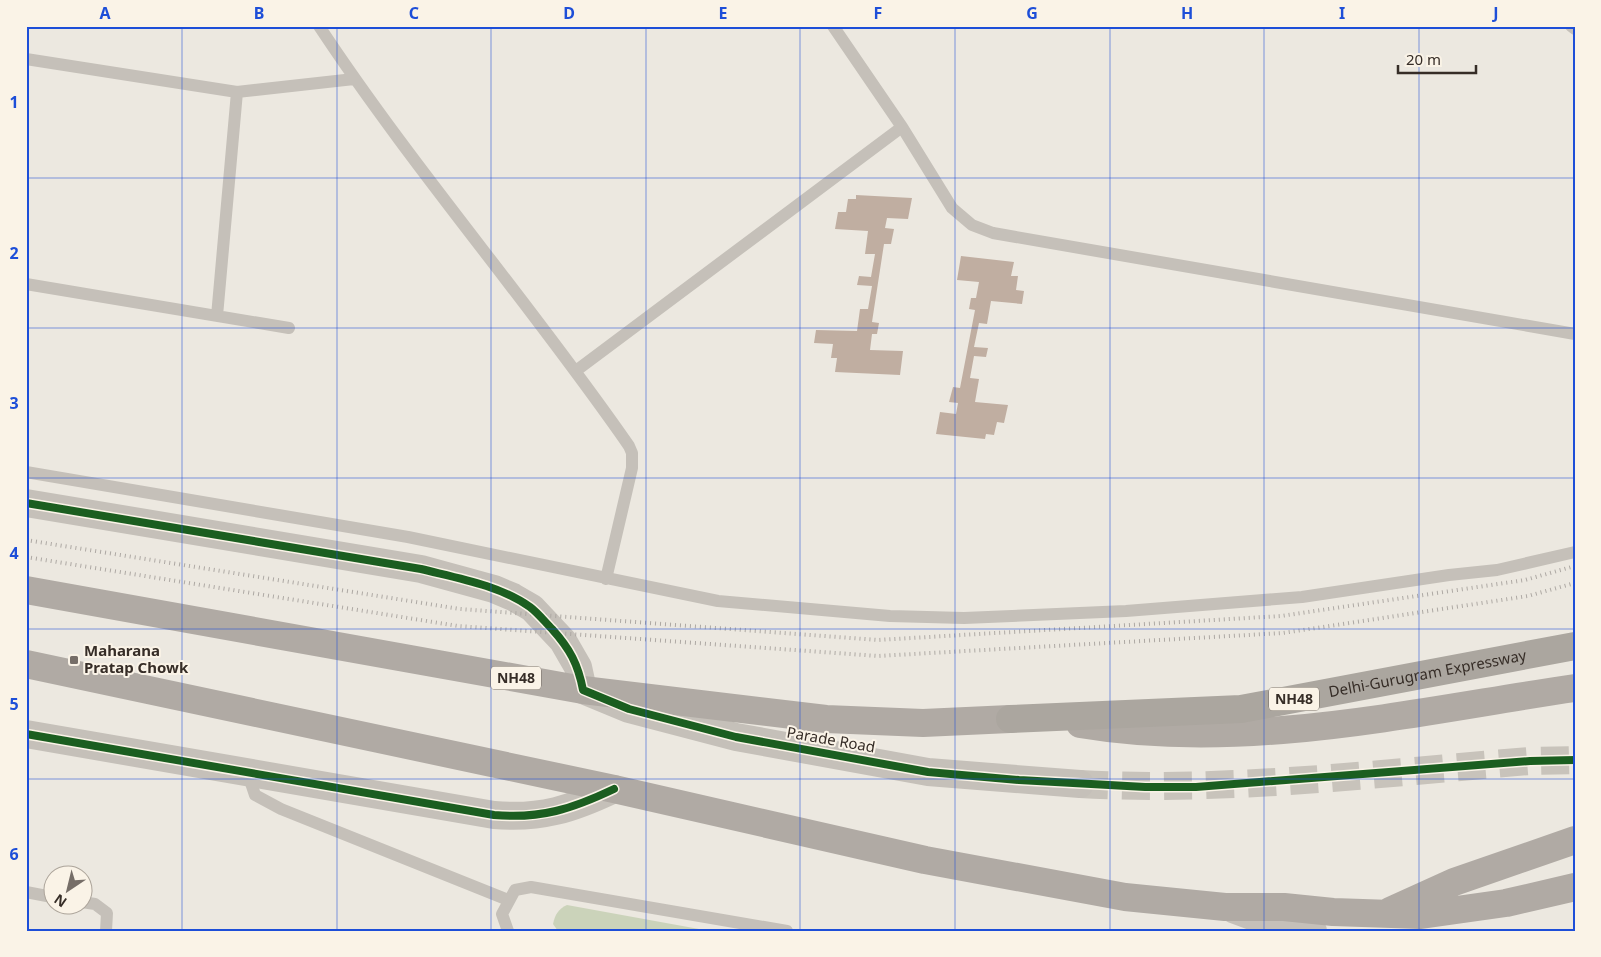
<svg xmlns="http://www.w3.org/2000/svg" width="1601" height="957" font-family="'Noto Sans',sans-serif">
<rect width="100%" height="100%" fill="#ece8e0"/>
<path fill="#cbd3ba" d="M567 905 710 931H558L553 924C555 915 558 909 567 905Z"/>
<path fill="#c0aea1" d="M856 195 912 198 908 219 887 218 885 228 894 229 891 244H884L872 322 879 323 877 334H872L870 350 903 351 900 375 835 372 837 358H831L833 344 814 343 816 330 857 331 860 309H868L872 286 857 285 859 276 871 277 875 254H865L868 231 835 229 838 212H846L848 199H856Z
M961 256 1014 262 1011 276H1018L1016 290 1024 291 1022 304 991 301 987 324 979 323 974 347 988 348 986 357 974 356 970 378 979 379 975 402 1008 405 1004 423 997 422 994 435 986 434 985 439 936 434 940 412 956 414 958 403 949 402 953 387 960 388 975 310 969 309 971 298H976L979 282 957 280Z"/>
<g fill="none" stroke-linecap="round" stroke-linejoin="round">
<path stroke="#c8c3bb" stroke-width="28" stroke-dasharray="28 14" stroke-linecap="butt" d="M1080 784C1231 792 1380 773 1530 761L1575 760"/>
<path stroke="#c5c0b9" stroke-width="12" d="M319 26C415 171 530 303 629 446L632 453V468L606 579
M1571 26 1575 29
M26 59 237 92 354 79
M902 127 952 208 972 225 993 233 1575 334
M26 284 289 328
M217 316 237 92
M577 370 902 127 833 26
M26 472 408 537 718 601 890 616 964 618 1126 611 1302 597 1449 575 1497 570 1575 552
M248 774 255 795 281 809 508 900
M26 892 52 897
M82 902 95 904 107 913 106 931
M508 931 502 914 515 890 531 887 787 931"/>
<path stroke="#c5c0b9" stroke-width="28" d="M26 503 421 569 494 589 513 597 532 608 563 641 578 667 583 690 629 709 736 737 928 772 1080 784
M26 734 494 815C541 819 572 809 614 789
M1233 909 1260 919 1313 931"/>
<path stroke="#b0aaa4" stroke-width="28" d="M26 590 583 690 826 719 923 723 1010 719
M26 664 614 789 925 860 1125 897 1225 907H1284L1333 912 1421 915 1506 903 1575 887
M1080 724C1245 752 1412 712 1575 688
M1390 911 1454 882 1575 840"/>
<path stroke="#aba69f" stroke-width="28" id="s1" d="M1010 719 1241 709 1575 646"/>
<path stroke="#ada8a3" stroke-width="4" stroke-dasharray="1 4" stroke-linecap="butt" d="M26 540 460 609 878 640 1281 616 1525 580 1575 566
M26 557 458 626 878 656 1283 633 1528 596 1575 583"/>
<defs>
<path id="cycleway" d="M26 503 421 569C457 578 499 585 530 607 538 613 545 622 552 629 570 649 578 664 583 690L629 709 736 737 928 772 1019 780 1145 787H1196L1530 761 1575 760
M26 734 494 815C541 819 572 809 614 789"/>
</defs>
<use href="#cycleway" stroke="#faf3e7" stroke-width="11"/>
<use href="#cycleway" stroke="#1b5e20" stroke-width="8"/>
</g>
<path fill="none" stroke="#1d4ed8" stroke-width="1" stroke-opacity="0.55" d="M182 26V931M337 26V931M491 26V931M646 26V931M800 26V931M955 26V931M1110 26V931M1264 26V931M1419 26V931M26 178H1575M26 328H1575M26 478H1575M26 629H1575M26 779H1575"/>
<rect fill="#766e68" stroke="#faf3e7" stroke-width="2" x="69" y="655" width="10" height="10" rx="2.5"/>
<g text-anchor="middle" stroke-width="4" stroke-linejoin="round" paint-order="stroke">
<g fill="#faf3e7" stroke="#716861" stroke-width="1">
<rect x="491" y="666.5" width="50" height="23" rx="4"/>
<rect x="1269" y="687.5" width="50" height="23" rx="4"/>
</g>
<g font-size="14" font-weight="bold" fill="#362d27">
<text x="516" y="683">NH48</text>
<text x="1294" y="704">NH48</text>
</g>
<g font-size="15" font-weight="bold" fill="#362d27" stroke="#faf3e7" text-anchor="start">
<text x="84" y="656">Maharana<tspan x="84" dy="17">Pratap Chowk</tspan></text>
</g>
<g font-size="15" fill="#362d27" stroke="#faf3e7">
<text dy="5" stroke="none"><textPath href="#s1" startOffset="421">Delhi-Gurugram Expressway</textPath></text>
<text transform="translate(831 740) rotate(10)" y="5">Parade Road</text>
</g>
</g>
<rect width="1601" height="957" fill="none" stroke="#faf3e7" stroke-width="55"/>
<g transform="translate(68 890) rotate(215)"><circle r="24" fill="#faf3e7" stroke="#aca49a"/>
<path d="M0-4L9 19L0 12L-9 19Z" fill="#766e68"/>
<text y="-8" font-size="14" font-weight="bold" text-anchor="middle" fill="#362d27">N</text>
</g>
<path d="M1398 65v8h78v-8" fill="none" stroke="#362d27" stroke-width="2.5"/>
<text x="1406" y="65" font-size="15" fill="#362d27" stroke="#faf3e7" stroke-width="4" paint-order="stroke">20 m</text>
<rect x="28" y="28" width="1546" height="902" fill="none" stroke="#1d4ed8" stroke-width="2"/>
<g font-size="16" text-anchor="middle" font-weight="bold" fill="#1d4ed8">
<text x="105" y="19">A</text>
<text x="259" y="19">B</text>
<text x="414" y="19">C</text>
<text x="569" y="19">D</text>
<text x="723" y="19">E</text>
<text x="878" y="19">F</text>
<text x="1032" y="19">G</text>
<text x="1187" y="19">H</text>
<text x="1342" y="19">I</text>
<text x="1496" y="19">J</text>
<text x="14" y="108">1</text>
<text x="14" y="259">2</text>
<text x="14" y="409">3</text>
<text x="14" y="559">4</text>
<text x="14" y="710">5</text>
<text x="14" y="860">6</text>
</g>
</svg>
